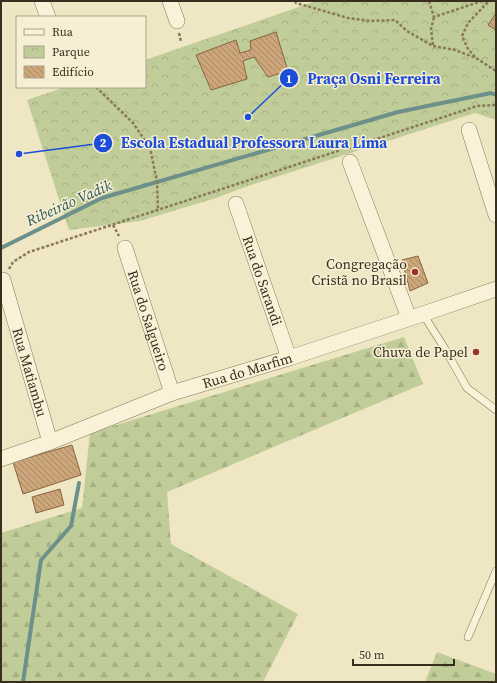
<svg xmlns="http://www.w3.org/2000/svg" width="497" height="683" font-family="'Source Serif 4',serif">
<defs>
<pattern id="forest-firs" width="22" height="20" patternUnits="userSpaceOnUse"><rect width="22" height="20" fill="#c1cd98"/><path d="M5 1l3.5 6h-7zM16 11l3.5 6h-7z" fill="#a7b083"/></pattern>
<pattern id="park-crowns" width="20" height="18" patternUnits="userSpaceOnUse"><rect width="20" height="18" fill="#c1cd98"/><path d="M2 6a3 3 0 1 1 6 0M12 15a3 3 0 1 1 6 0" fill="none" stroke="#a7b083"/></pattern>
<pattern id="building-back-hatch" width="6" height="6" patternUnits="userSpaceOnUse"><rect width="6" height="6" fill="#cda57a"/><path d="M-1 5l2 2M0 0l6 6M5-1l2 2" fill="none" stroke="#a78763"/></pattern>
</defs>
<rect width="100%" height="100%" fill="#efe6c4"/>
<path fill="url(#forest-firs)" d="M404 337 423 384 167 492 171 544 298 614 263 682H1V533L82 508 90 433Z
M437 652 496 674V682H425Z"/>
<path fill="url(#park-crowns)" d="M316 1H496V120L475 113 245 187 216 198 140 221 69 230 27 100 65 87H145V60Z"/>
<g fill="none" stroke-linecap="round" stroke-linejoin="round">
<path stroke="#6d908b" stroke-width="4" d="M1 248 102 198 398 112 491 93 496 95
M23 682 41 560 71 526 79 483"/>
</g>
<path fill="url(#building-back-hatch)" stroke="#896440" d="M496 13V30L488 25Z
M276 32 288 71 268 77 254 57 243 61 247 79 211 90 196 55 236 40 240 53 251 50 250 41Z
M418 256 428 283 410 291 402 260Z
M72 445 81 475 23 494 13 462Z
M60 489 64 505 36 513 32 497Z"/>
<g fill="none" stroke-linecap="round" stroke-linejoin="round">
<defs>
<path id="lane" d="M423 314 445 349 467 388 496 410
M468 637 496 571"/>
<g id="street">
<path d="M42 1 48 17"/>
<path d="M170 1 177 21"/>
<path d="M469 130 496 215"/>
<path d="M350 162 409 318"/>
<path id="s1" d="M236 204 289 358"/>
<path id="s2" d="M125 248 172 393"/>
<path id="s3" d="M3 280 50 442"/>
<path id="s4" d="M1 459 50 442 172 393 289 358 423 314 496 289"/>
</g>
</defs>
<use href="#lane" stroke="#89785a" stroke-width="8"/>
<use href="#street" stroke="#89785a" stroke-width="16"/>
<path stroke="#89785a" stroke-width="2.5" stroke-dasharray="3 2" stroke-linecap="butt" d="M295 1 296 3 348 18 370 21 395 20 407 31 433 46 455 50 476 58 496 71
M429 1 434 17 482 1
M179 33 181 42
M433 45 431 29 434 17
M475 57 468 49 462 36 468 23 489 1
M96 87 133 123 150 148 157 182 158 210
M349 148 477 106 496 105
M113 225 119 236
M9 269 13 262 29 252 341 150"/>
<use href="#lane" stroke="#f9f2d8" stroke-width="7"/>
<use href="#street" stroke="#f9f2d8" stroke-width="15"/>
</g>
<g fill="#99342a" stroke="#f6efd4" stroke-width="1.5">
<circle cx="415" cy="272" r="4"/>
<circle cx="476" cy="352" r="4"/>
</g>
<g text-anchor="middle" stroke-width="3" stroke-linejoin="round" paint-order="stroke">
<g font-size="14" fill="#392e1e" stroke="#f6efd4" text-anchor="end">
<text x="407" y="269">Congregação<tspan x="407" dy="16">Cristã no Brasil</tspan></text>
<text x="468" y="357">Chuva de Papel</text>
</g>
<g font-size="14" fill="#392e1e" stroke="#f6efd4">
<text dy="5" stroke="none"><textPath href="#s1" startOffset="81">Rua do Sarandi</textPath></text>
<text dy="5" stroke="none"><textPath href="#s2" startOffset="76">Rua do Salgueiro</textPath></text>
<text dy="5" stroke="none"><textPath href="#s4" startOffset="262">Rua do Marfim</textPath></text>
<text dy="5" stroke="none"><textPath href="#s3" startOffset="96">Rua Matiambu</textPath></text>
</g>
<g font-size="15" font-style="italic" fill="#2e5859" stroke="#f6efd4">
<text transform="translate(69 203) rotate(-24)" y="5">Ribeirão Vadik</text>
</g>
</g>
<path fill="none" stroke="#1d4ed8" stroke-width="1.5" d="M248 117L289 78M19 154L103 143"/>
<g fill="#1d4ed8" stroke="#f6efd4" stroke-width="1.5">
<circle cx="248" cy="117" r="4"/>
<circle cx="19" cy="154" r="4"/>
<circle cx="289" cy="78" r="10"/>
<circle cx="103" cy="143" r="10"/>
</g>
<g font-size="12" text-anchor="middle" font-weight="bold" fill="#fff">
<text x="289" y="83">1</text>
<text x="103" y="147">2</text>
</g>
<g font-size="15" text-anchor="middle" font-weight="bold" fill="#1d4ed8" stroke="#f6efd4" stroke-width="3" stroke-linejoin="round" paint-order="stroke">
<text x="374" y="84">Praça Osni Ferreira</text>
<text x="254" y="148">Escola Estadual Professora Laura Lima</text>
</g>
<rect width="497" height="683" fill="none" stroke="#392e1e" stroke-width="4"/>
<rect x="16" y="16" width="130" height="72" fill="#f6efd4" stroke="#aaa28b"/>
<rect x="24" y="29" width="20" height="6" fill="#f9f2d8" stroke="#aaa28b"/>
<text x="52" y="36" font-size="12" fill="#392e1e">Rua</text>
<rect x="24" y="46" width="20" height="12" fill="url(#park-crowns)" stroke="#aaa28b"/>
<text x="52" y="56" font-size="12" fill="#392e1e">Parque</text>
<rect x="24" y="66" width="20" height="12" fill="url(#building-back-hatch)" stroke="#aaa28b"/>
<text x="52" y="76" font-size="12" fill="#392e1e">Edifício</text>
<path d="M353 659v6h101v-6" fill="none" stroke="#392e1e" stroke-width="2"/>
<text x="359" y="659" font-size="12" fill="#392e1e" stroke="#f6efd4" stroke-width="3" paint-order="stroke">50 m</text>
</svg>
